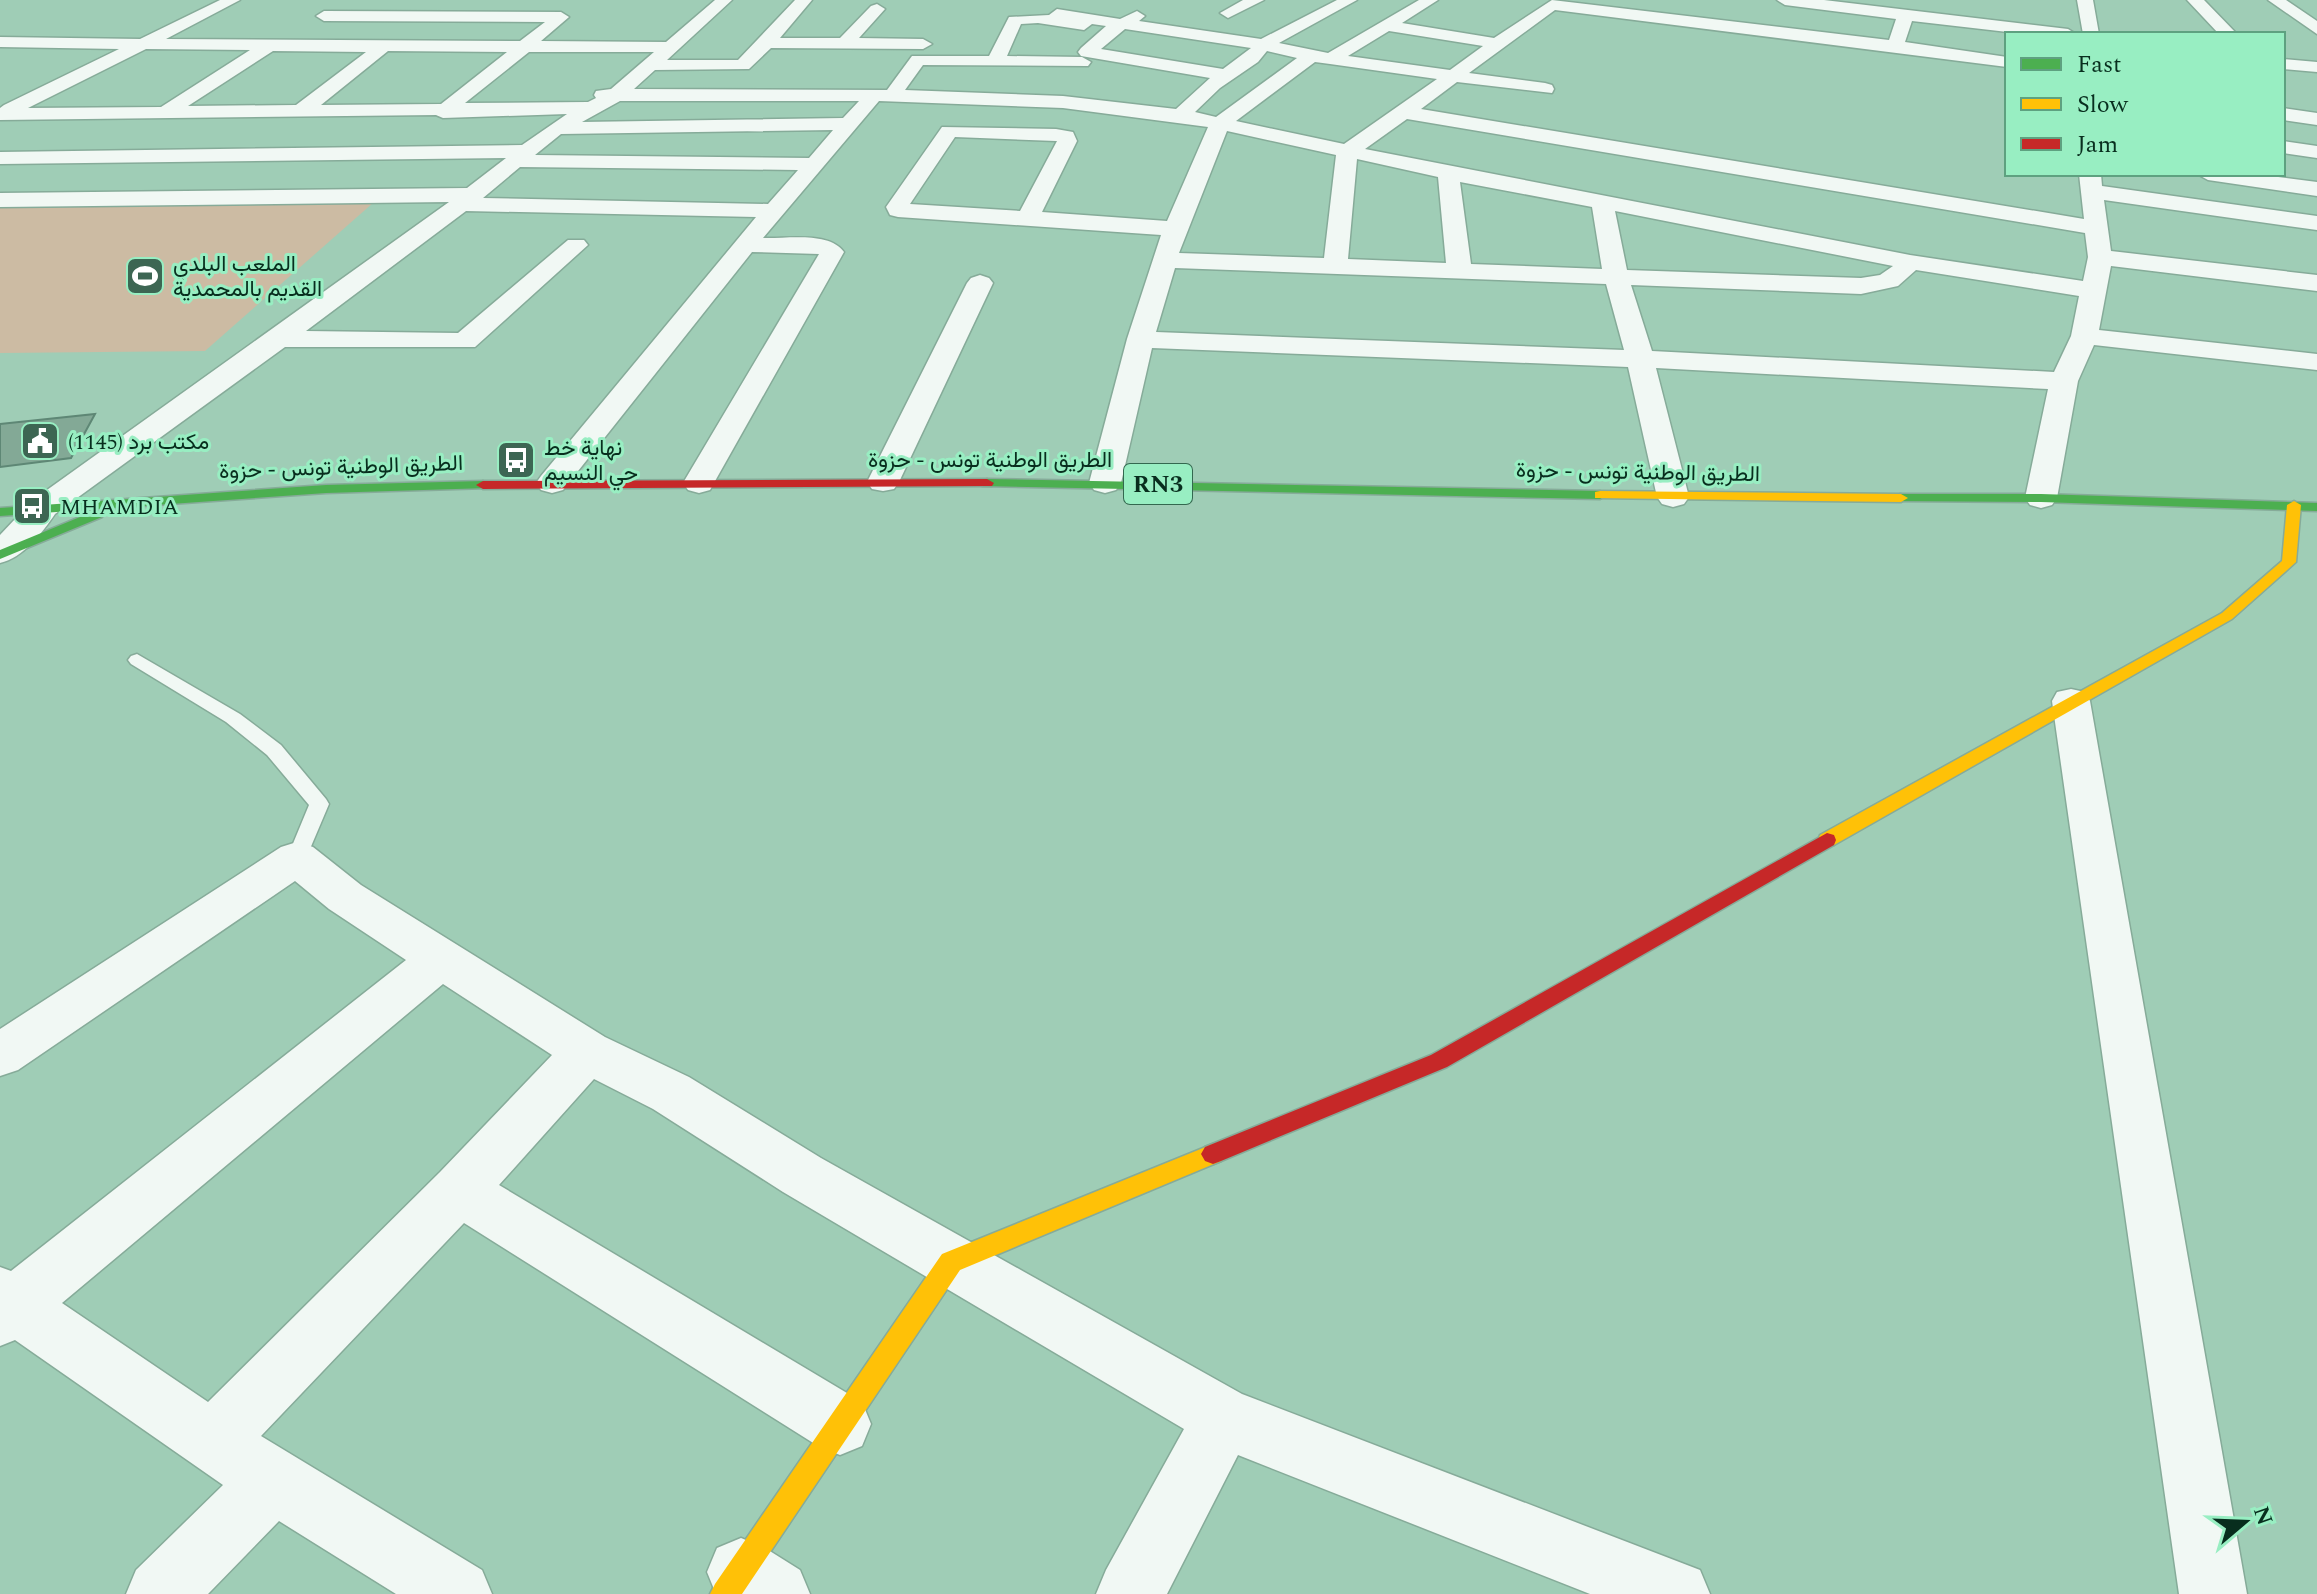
<svg xmlns="http://www.w3.org/2000/svg" width="2317" height="1594" font-family="Spectral,Vazirmatn,serif">
<rect width="100%" height="100%" fill="#9fcdb6"/>
<path fill="#ccbba3" d="M382 195 205 351 0 353V201Z"/>
<path fill="#83a996" stroke="#5e8775" stroke-width="2" d="M95 414 71 458 0 467V424Z"/>
<g fill="none" stroke-linecap="round" stroke-linejoin="round">
<defs>
<path id="lane" d="M137 654 240 714 281 745 326 799 329 804 304 863H290L287 858 309 805 267 755 226 722 131 664 128 660 131 656Z"/>
<path id="street" d="M220 0H240L166 39 520 41 545 22 324 21 316 16 324 11 561 12 569 17 541 41 666 42 715 0H732L667 60H738L795 0H812L780 38H840L871 6 877 4 885 9 859 38 923 39 932 44 923 49 771 48 749 69 655 70 634 89 887 90 912 56H989L1009 17 1049 15 1057 9 1120 19 1137 11 1145 16 1139 21 1261 39 1337 0H1357L1279 43 1328 53 1419 0H1438L1402 23 1494 38 1552 0 1889 40 1896 19 1785 5 1777 0H1824L2068 29 2076 34H2025L1912 21 1905 42 2007 57V67L1555 10 1469 73 1545 83 1552 85 1554 89 1552 93 1457 82 1421 109 2084 219 2079 174H2101L2102 186 2317 216V230L2104 200 2111 251 2317 275V291L2111 266 2099 330 2317 354V370L2094 345 2078 381 2057 498 2052 505 2041 508 2030 505 2025 498 2048 389 1656 368 1689 497 1684 504 1673 507 1662 504 1657 497 1628 367 1152 348 1121 483 1116 490 1105 493 1094 490 1089 483 1127 339 1161 235 898 217 890 215 886 207 942 127 1056 129 1073 132 1077 141 1042 212 1167 221 1208 127 1063 108 879 101 763 238C786 239 829 231 844 252L710 490 699 493 688 490 683 483 819 254 752 252 563 490 552 493 541 490 536 483 541 476 756 217 466 211 306 331 458 333 568 240H584L588 245 475 347H285L55 514C42 533 23 558 0 563V535L33 500 449 202 0 207V193L467 188 506 158 0 164V152L522 145 567 114 443 118 436 115 0 120V108L4 105 119 49 0 47V37L140 39ZM1038 23 1084 30 1092 24 1106 26 1081 48 1078 52 1081 56 1210 78 1176 109 1063 96 905 90 923 65 1088 66 1091 62 1082 57 1007 56 1021 24ZM1125 29 1251 48 1223 69 1101 49ZM1389 31 1483 46 1450 70 1348 56ZM146 49 250 50 161 107 28 108ZM273 51 366 52 296 105 188 106ZM388 51 507 52 441 104 321 105ZM1267 51 1297 58 1216 117 1195 112 1220 88 1258 62ZM529 52H654L611 89 596 91 594 95 596 98 588 102 465 103ZM1315 62 1330 64 1437 79 1344 144 1236 121ZM620 101H859L843 118 582 122ZM1407 119 2085 233 2088 257 2083 281 1910 255 1365 149ZM833 130 809 158 535 155 561 134ZM1227 131 1336 155 1324 258 1179 253ZM955 137 1056 141H1057L1020 211 910 204ZM1357 159 1438 177 1446 263 1348 259ZM520 167 798 170 768 204 483 198ZM1460 182 1592 207 1602 269 1471 264ZM1615 211 1893 266 1880 275 1861 278 1627 270ZM1175 268 1606 284 1624 350 1156 332ZM1916 270 2079 296 2071 336 2054 372 1652 351 1631 285 1861 294 1898 286Z
M1243 0H1264L1228 18 1220 13Z
M2077 0H2093L2099 34H2083Z
M2187 0H2204L2237 34H2219Z
M2268 0H2286L2317 21V34Z
M2283 59 2317 62V72L2283 69Z
M2283 108 2317 113V125L2283 120Z
M2283 141 2317 146V158L2283 153Z
M2197 174H2255L2317 182V196L2208 180Z
M980 275 989 278 993 283 899 482 894 489 883 491 872 489 867 482 967 283 971 278Z
M2071 689 2085 692 2090 701 2247 1594H2179L2052 701 2057 692Z
M297 842 313 847 361 885 605 1037 689 1077 821 1158 1242 1394 1700 1570 1710 1594H1590L1238 1455 1167 1594H1096L1106 1570 1184 1429 783 1192 653 1109 594 1079 499 1185 862 1402 871 1424 862 1446 840 1455 818 1446 464 1223 261 1436 482 1570 492 1594H396L279 1521 208 1594H126L136 1570 223 1485 15 1340 0 1346V1267L11 1271 406 960 329 909 295 881 18 1070 0 1076V1029L281 847ZM443 984 552 1055 440 1172 208 1402 62 1303Z
M741 1538 765 1548 800 1570 810 1594H716L707 1572 717 1548Z"/>
<path id="fast" d="M987 479 1600 491 1607 495 1600 499 982 486 980 483Z
M483 481 490 485 488 488 326 493 0 516V508L326 485Z
M1901 494H2041L2317 503V511L2041 502 1896 501V495Z
M97 510 104 514 102 517 0 559V550Z"/>
<path id="slow" d="M1600 491 1901 494 1908 498 1901 502 1595 498V492Z
M2294 501 2301 505 2296 562 2232 619 1834 845H1820L1818 840 1820 835 2222 613 2282 561 2287 505Z
M1213 1144 1221 1147 1225 1154 1221 1161 960 1270 742 1594H710L715 1584 942 1254Z"/>
<path id="jam" d="M987 479 994 483 992 486 483 489 476 485 483 481Z
M1827 833 1834 835 1836 840 1834 845 1447 1067 1221 1161 1213 1164 1205 1161 1201 1154 1205 1147 1431 1055Z"/>
</defs>
<use href="#lane" stroke="#86ab99" stroke-width="3"/>
<use href="#street" stroke="#86ab99" stroke-width="3"/>
<use href="#fast" stroke="#86ab99" stroke-width="3"/>
<use href="#slow" stroke="#86ab99" stroke-width="3"/>
<use href="#jam" stroke="#86ab99" stroke-width="3"/>
<use href="#lane" fill="#f1f8f4" fill-rule="evenodd"/>
<use href="#street" fill="#f1f8f4" fill-rule="evenodd"/>
<use href="#fast" fill="#4caf50" fill-rule="evenodd"/>
<use href="#slow" fill="#ffc107" fill-rule="evenodd"/>
<use href="#jam" fill="#c62828" fill-rule="evenodd"/>
</g>
<defs>
<symbol id="stadium-square" viewBox="-11 -11 22 22"><rect x="-9" y="-9" width="18" height="18" rx="4" fill="#3d6653" stroke="#98eec2"/><path d="M0-5a6.5 5 0 1 0 0 10a6.5 5 0 1 0 0-10ZM-3.5-1.8h7v3.6h-7Z" fill="#fff"/></symbol>
<symbol id="civic-square" viewBox="-11 -11 22 22"><rect x="-9" y="-9" width="18" height="18" rx="4" fill="#3d6653" stroke="#98eec2"/><path d="M-.6-6.5H3V-4.5H.6V-3L4-1V1h2V6H-6V1h2V-1L-.6-3ZM-1.2 2.5V6h2.4V2.5Z" fill="#fff"/></symbol>
<symbol id="bus-square" viewBox="-11 -11 22 22"><rect x="-9" y="-9" width="18" height="18" rx="4" fill="#3d6653" stroke="#98eec2"/><path d="M-5-6H5V4H4V6H2V4H-2V6H-4V4H-5ZM-3.5-4V0h7V-4ZM-3.5 1.2v1.5H-2V1.2ZM2 1.2v1.5H3.5V1.2Z" fill="#fff"/></symbol>
</defs>
<g fill-rule="evenodd">
<use href="#stadium-square" x="123" y="254" width="44" height="44"/>
<use href="#civic-square" x="18" y="419" width="44" height="44"/>
<use href="#bus-square" x="494" y="438" width="44" height="44"/>
<use href="#bus-square" x="10" y="484" width="44" height="44"/>
</g>
<g text-anchor="middle" stroke-width="6" stroke-linejoin="round" paint-order="stroke">
<g font-size="22" fill="#082e1e" stroke="#98eec2" text-anchor="start">
<text x="173" y="271">الملعب البلدي<tspan x="173" dy="25">القديم بالمحمدية</tspan></text>
<text x="68" y="449">مكتب برد (1145)</text>
<text x="544" y="455">نهاية خط<tspan x="544" dy="25">حي النسيم</tspan></text>
<text x="60" y="514">MHAMDIA</text>
</g>
<g font-size="22" fill="#082e1e" stroke="#98eec2">
<text x="990" y="467">الطريق الوطنية تونس - حزوة</text>
<text transform="translate(341 466) rotate(-2)" y="8">الطريق الوطنية تونس - حزوة</text>
<text transform="translate(1638 471) rotate(1)" y="8">الطريق الوطنية تونس - حزوة</text>
</g>
<rect fill="#98eec2" stroke="#33684f" stroke-width="2" x="1124" y="464" width="68" height="40" rx="6"/>
<g font-size="24" font-weight="bold" fill="#082e1e">
<text x="1158" y="492">RN3</text>
</g>
</g>
<rect x="2005" y="32" width="280" height="144" fill="#98eec2" stroke="#5ea180" stroke-width="2"/>
<rect x="2021" y="58" width="40" height="12" fill="#4caf50" stroke="#5ea180" stroke-width="2"/>
<text x="2077" y="72" font-size="24" fill="#082e1e">Fast</text>
<rect x="2021" y="98" width="40" height="12" fill="#ffc107" stroke="#5ea180" stroke-width="2"/>
<text x="2077" y="112" font-size="24" fill="#082e1e">Slow</text>
<rect x="2021" y="138" width="40" height="12" fill="#c62828" stroke="#5ea180" stroke-width="2"/>
<text x="2077" y="152" font-size="24" fill="#082e1e">Jam</text>
<g transform="translate(2245 1522) rotate(71)" stroke="#98eec2" stroke-width="6" paint-order="stroke">
<path d="M0-6L14 30L0 20L-14 30Z" fill="#082e1e"/>
<text y="-12" font-size="22" font-weight="bold" text-anchor="middle" fill="#082e1e">N</text>
</g>
</svg>
